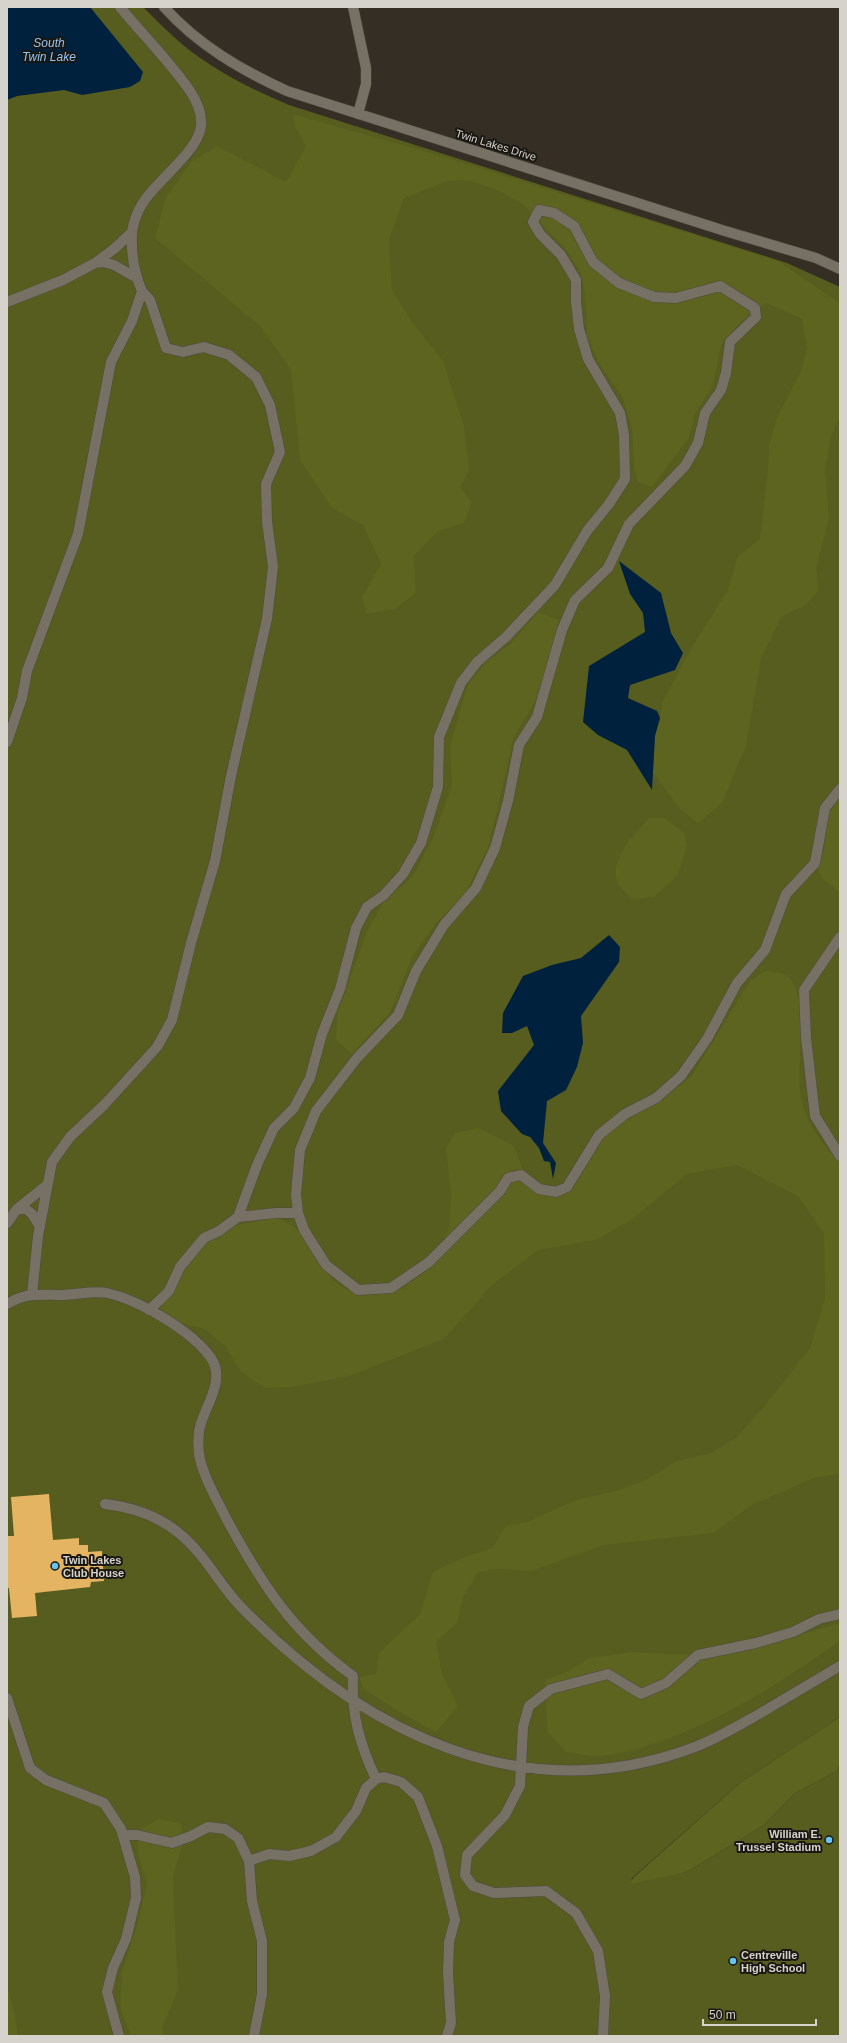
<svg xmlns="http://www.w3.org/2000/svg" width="847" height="2043" font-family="Helvetica,sans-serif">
<rect width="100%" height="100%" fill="#342e24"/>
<path fill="#565d1e" d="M7 7H143C156 20 169 33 183 45 215 71 251 89 289 105L787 263 840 287V1717L741 1782 631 1879 687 1872 764 1825 795 1793 837 1771 840 1764V2036H7Z"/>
<path fill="#5c6420" d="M293 114 441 156 778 261 840 303V418L831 436 825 471 829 518 816 568 819 590 807 604 781 617 761 658 746 746 722 803 698 823 681 810 653 773 655 736 660 718 662 703 689 652 727 591 738 556 760 539 768 468 769 445 776 420 801 371 807 349 802 319 766 303 738 325 722 343 712 387 696 412 688 439 652 487 638 482 634 468 632 427 622 396 602 368 587 337 586 305 582 276 568 252 523 204 497 190 467 180 447 181 404 198 389 239 392 289 412 322 443 361 464 426 469 471 460 487 472 502 464 523 438 531 414 556 416 593 395 609 366 614 362 597 381 564 363 525 332 508 300 460 291 370 260 326 155 238 166 197 191 162 217 146 286 182 306 146 295 126Z
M538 612 559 620 549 660 535 702 514 736 489 845 465 894 435 924 412 957 391 1011 352 1054 336 1040 337 1014 367 932 384 901 413 876 433 838 452 785 450 745 468 684 487 661 510 644Z
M840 796V893L822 878 818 869 824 850 828 814Z
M649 818H664L684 833 687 845 678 875 654 897 631 899C628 894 622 890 619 885 606 862 635 834 649 818Z
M765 971C771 972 781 972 786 975 809 989 797 1066 800 1091 803 1118 820 1143 840 1161V1474L816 1477 752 1505 713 1533 604 1545 531 1571 495 1569 477 1573 463 1597 457 1623 436 1642 442 1674 458 1706 436 1732 396 1710 364 1689 359 1677 376 1674 379 1653 420 1614 433 1572 467 1556 492 1548 506 1526 527 1522 576 1500 619 1490 647 1479 677 1461 711 1453 736 1438 766 1404 810 1348 825 1298 824 1234 798 1196 737 1165 687 1174 631 1220 596 1240 538 1250 491 1286 444 1339 349 1376 292 1387 265 1388 241 1372 225 1346 204 1329 170 1320 160 1308 174 1291 187 1266 209 1239 228 1227 276 1217 296 1228 315 1257 334 1281 353 1293 374 1295 401 1289 433 1266 449 1229 451 1195 446 1148 455 1133 478 1128 514 1146 522 1167 534 1191 554 1194 608 1133 627 1118 661 1100 691 1077 750 981Z
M840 1623V1641C783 1681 725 1719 659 1742 640 1748 620 1755 600 1756 589 1757 577 1754 566 1752L547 1731 545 1680 569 1671 589 1658 634 1652 715 1656 810 1632Z
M840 1717V1764L837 1771 795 1793 764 1825 687 1872 630 1884 634 1877 741 1782Z
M158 1819 181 1823 184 1841 173 1876 178 1991 162 2027 164 2036H131L120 2007 122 1971 138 1922 147 1883 138 1855 137 1832Z
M7 1985 14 2012 18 2036H7Z"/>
<path fill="#00213e" d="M7 7H90L143 72 140 81 130 87 82 95 64 90 17 96 7 100Z
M619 561 661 593 671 633 683 653 675 670 630 685 628 698 657 711 660 718 655 736 652 790 627 750 598 735 583 722 589 666 645 632 643 613 630 594Z
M609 935 620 947 619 962 581 1016 583 1043 577 1067 566 1090 547 1101 543 1143 556 1163 553 1179 550 1162 544 1161 539 1148 530 1137 522 1134 501 1111 498 1091 534 1045 527 1026 512 1033H502L503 1013 523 976 552 965 581 958Z"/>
<path fill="#e5b463" d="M49 1494 53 1540 79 1538V1545H88V1552L102 1551 104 1581 91 1582 90 1587 35 1593 37 1616 12 1618 9 1588H7V1536H14L11 1497Z"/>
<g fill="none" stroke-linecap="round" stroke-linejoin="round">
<defs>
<path id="minor" d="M120 7C142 34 171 63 190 91 196 100 202 113 201 125 200 143 179 162 168 174 150 193 136 205 132 232
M164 7C198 45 241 70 287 91L725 231 816 258 840 269
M353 7 366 68V84L358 114
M95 263 114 249 132 232C131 253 133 271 142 291
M7 302 63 280 95 263 103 262 114 265 135 277
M7 742 22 698 27 671 78 534 111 362 132 321 142 291 150 300 166 348 183 352 204 347 229 355 256 377 270 405 280 452 266 484 267 521 273 567 267 619 231 776 215 861 191 943 172 1020 157 1047 105 1104 70 1137 52 1162 38 1236 32 1295
M840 937 804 990 806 1038 815 1116 840 1156
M17 1209 47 1185
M238 1217 276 1213H298
M7 1223 17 1209H26L32 1214 40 1227
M7 1304C27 1292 40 1295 62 1295 76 1295 94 1290 107 1293 139 1300 192 1331 211 1358 226 1380 205 1406 200 1427 198 1434 198 1447 199 1454 202 1474 217 1500 226 1518 261 1583 292 1632 353 1676 351 1714 360 1745 376 1779
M149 1310 169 1291 180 1267 204 1238 219 1231 238 1217 257 1165 274 1128 294 1108 310 1078 322 1034 340 989 356 928 367 907 384 895 403 874 421 843 438 787 439 737 461 683 477 662 506 637 555 585 587 531 609 504 625 479 624 435 620 413 588 359 579 329 576 302V280L561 255 540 234 533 222 539 210 554 213 574 226 593 262 619 283 654 297 676 298 720 286 755 308 756 317 730 342 726 373 721 390 705 413 698 443 685 466 629 524 608 568 575 600 562 630 537 717 519 745 508 801 495 848 476 888 444 925 416 971 398 1015 357 1058 316 1111 300 1150 296 1194 298 1213 304 1230 326 1265 358 1290 391 1288 429 1262 500 1191 508 1178 521 1175 539 1189 556 1192 567 1187 599 1135 625 1114 656 1098 681 1076 707 1039 737 983 765 950 786 894 815 863 825 808 840 789
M105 1504C141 1508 173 1522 197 1551 213 1569 225 1591 242 1608 363 1731 521 1813 695 1747 718 1738 738 1726 759 1714 786 1698 813 1682 840 1666
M7 1698 30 1768 46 1780 104 1803 121 1829 135 1877 136 1898 126 1939 113 1968 107 1992 119 2036
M123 1835H137L172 1843 191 1836 208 1827 225 1829 238 1838 249 1861
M254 2036 262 1994V1941L252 1901 249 1861 269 1854 289 1856 311 1851 336 1837 356 1811 366 1788 376 1779 384 1777 401 1782 418 1797 437 1846 455 1920 449 1942 448 1973 451 2023 447 2036
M603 2036 605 1996 598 1951 576 1913 546 1891 494 1893 473 1886 465 1875 467 1855 505 1815 520 1786 523 1727 529 1706 551 1689 608 1674 641 1694 666 1683 698 1655 756 1643 793 1632 819 1619 840 1614"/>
</defs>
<use href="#minor" stroke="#504b42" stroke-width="11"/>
<use href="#minor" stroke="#777065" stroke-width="10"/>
</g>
<g fill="#66c4ef" stroke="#191712" stroke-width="1.5">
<circle cx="55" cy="1566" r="4"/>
<circle cx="829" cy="1840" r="4"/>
<circle cx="733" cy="1961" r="4"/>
</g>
<g text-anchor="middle" stroke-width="4" stroke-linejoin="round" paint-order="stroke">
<g font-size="11" fill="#d6d2cc" stroke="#191712">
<text transform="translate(496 145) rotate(17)" y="4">Twin Lakes Drive</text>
</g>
<g font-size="11" font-weight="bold" fill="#d6d2cc" stroke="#191712" text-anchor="start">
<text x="63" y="1564">Twin Lakes<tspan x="63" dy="13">Club House</tspan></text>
<text x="821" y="1838" text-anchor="end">William E.<tspan x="821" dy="13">Trussel Stadium</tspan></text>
<text x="741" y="1959">Centreville<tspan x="741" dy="13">High School</tspan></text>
</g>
<g font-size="12" font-style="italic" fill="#92c5f5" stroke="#191712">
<text x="49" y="47">South<tspan x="49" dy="14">Twin Lake</tspan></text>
</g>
</g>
<rect width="847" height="2043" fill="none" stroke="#d6d2cc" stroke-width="16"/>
<path d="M703 2019v6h113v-6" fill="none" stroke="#d6d2cc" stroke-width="2"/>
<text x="709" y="2019" font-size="12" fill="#d6d2cc" stroke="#191712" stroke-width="3" paint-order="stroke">50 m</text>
</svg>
